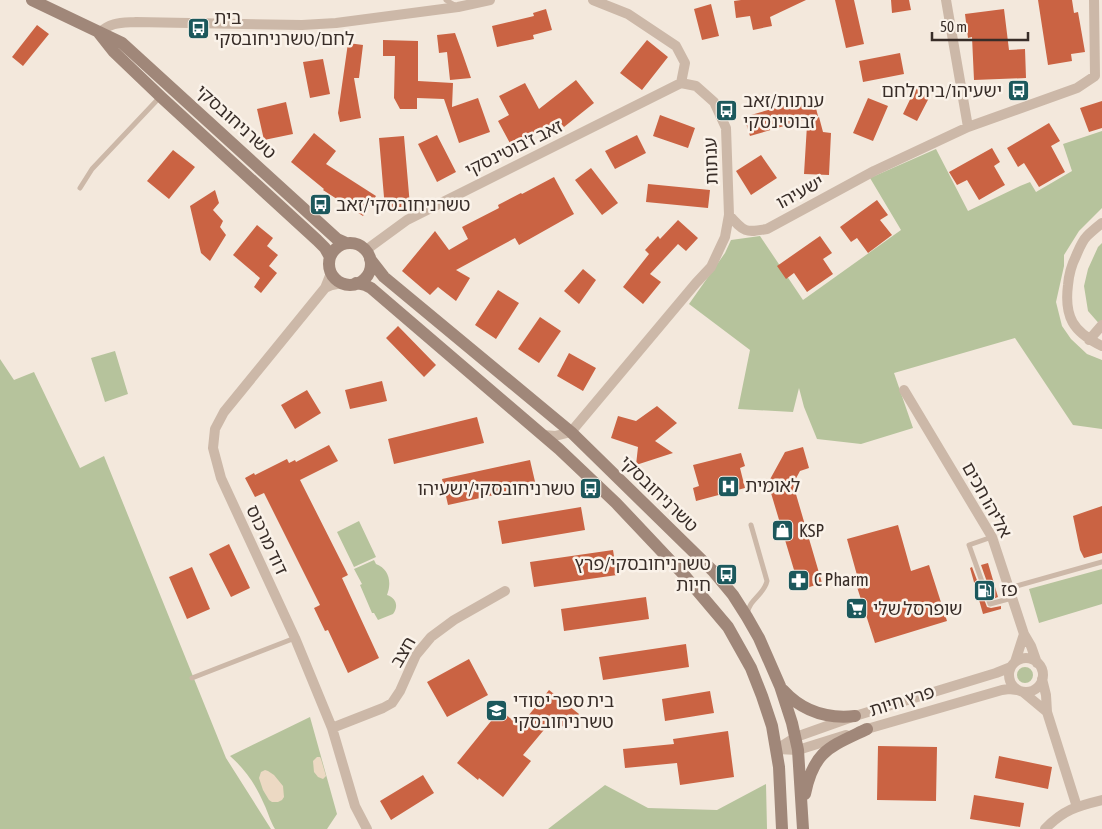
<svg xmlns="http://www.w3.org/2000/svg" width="1102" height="829" font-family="'Asap Condensed','Noto Sans Hebrew',sans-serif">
<rect width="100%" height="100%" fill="#f3e8dc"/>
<path fill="#b6c39c" d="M1102 131V208L1079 231 1064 255V266L1056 302 1062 326 1071 339 1087 354 1102 360V429L1073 425 1015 338 894 373 913 428 861 444 817 439 804 407 799 388 793 412 738 409 750 350 689 304 725 253 731 240 760 236 803 300 901 230 870 178 936 149 968 211 1020 186 1030 182 1036 192 1072 171 1063 144Z
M1102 243V327L1088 311 1084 286 1088 269 1098 247Z
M115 351 128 394 105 402 91 358Z
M0 359 14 380 34 372 80 468 104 456 226 758 271 829H0Z
M359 521 376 557 354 567 337 532Z
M374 560 376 564C389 569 392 582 387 595 396 598 399 606 393 614L378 620 374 613H372L360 585 362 584 354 569Z
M1102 569V604L1039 623 1029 589Z
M1017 675a8 8 0 1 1 16 0a8 8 0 1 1-16 0Z
M310 717 337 814 327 829H275C270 821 268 812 264 804 256 785 245 769 230 756Z
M766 784 767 829H548L605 785 648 808 717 810Z"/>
<path fill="#ecd9c3" d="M317 757H320L321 759 326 776 323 779 318 777 314 772 313 761Z
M265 770 268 771 274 775 283 786 284 797 282 800 278 802H272L269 800 263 790 259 778 261 772Z"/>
<path fill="#ca6343" d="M741 0H806L770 17 772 26 753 30 750 16 736 18 734 1Z
M835 0H854L864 44 846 48Z
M891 0H909L911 10 892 13Z
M1038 0H1072L1074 13 1078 12 1085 52 1071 54 1072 61 1048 65Z
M711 4 719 36 702 40 694 9Z
M546 9 552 30 533 35 534 39 497 47 492 26 534 16 533 13Z
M1004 9 1009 50 1025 49 1026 78 974 80 972 37 968 38 965 14Z
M37 25 49 34 23 66 12 57Z
M455 33 463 55 471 78 450 80 447 52 439 53 437 35Z
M383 40 418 41V81L453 83 452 107 478 98 490 132 459 143 444 99 417 98V109H400L394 98 395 56H383Z
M647 40 668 57 642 90 620 73Z
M348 43 363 45 359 78H354L361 118 340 122 338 113Z
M900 53 904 74 863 82 859 61Z
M323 59 330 94 310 98 303 62Z
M576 80 594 103 564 127 558 120 511 145 498 121 509 115 499 96 525 83 539 109Z
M917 85 932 92 917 121 903 114Z
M813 97 818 116 750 136 744 117Z
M868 98 888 106 873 141 853 133Z
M1102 101V128L1089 132 1080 108Z
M286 102 293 134 264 140 257 109Z
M660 115 695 128 688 148 653 136Z
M819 117 823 132 831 133 829 175 804 174 807 125Z
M1049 123 1060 141 1051 146 1065 172 1039 187 1024 163 1018 167 1007 148Z
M314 133 336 151 326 164 376 196 363 216 323 190 324 189 291 162Z
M437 135 456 172 437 182 418 144Z
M637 135 646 153 615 169 605 151Z
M404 136 410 206 385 209 379 138Z
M992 148 1000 162 994 166 1005 185 979 200 967 180 957 185 949 172Z
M173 150 195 167 169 199 147 181Z
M761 155 777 178 751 195 736 171Z
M591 168 618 203 602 215 575 180Z
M554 177 574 214 519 245 515 238 456 270 470 278 456 301 438 287 430 295 402 271 435 231 449 250 468 239 462 227 499 208 498 205 521 193 522 194Z
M648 184 710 190 708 208 646 202Z
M215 190 219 203 213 210 223 221 220 227 226 235 210 261 201 253 190 206Z
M877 200 888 215 880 220 892 235 868 253 857 238 851 242 840 227Z
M678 220 698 238 686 251 678 244 650 274 661 282 643 304 623 287 649 254 645 250 658 236 660 239Z
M257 225 273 238 267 246 278 255 269 266 277 273 261 293 254 287 260 278 233 255Z
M820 236 832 253 823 259 833 274 807 292 794 273 786 279 777 266Z
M583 269 596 280 579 304 564 291Z
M498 290 519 303 496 339 475 325Z
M540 317 561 331 539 363 518 349Z
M398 326 436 365 424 377 386 338Z
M569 353 596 368 583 391 557 376Z
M382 381 387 401 350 409 345 390Z
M307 390 321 413 295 429 281 405Z
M657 406 677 423 655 441 673 453 636 465 638 447 611 438 618 416 636 421Z
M477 417 484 443 394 464 388 439Z
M329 445 338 461 300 480 348 575 342 578 379 658 348 673 328 630 325 631 314 608 320 605 264 493 255 497 245 478 254 473 255 475 287 459 289 463 295 460 296 462Z
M803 447 809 468 800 471 793 484 822 583 800 590 768 483 785 452Z
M741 453 745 466 740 468 745 488 696 501 693 488 699 486 693 465Z
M530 460 536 486 448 505 442 479Z
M1102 506V553L1084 558 1080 550 1073 516Z
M581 507 585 530 502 544 498 521Z
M898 525 911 571 929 565 947 621 875 643 857 587 860 586 847 539Z
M229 544 250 588 231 597 209 554Z
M613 550 617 575 534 587 530 562Z
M988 563 998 597 993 599 981 565Z
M192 567 210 609 187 619 169 577Z
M972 567 987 607 991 608 1001 606V609L983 614 970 568Z
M646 597 649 619 564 631 561 609Z
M686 644 689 667 603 680 599 657Z
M469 659 488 695 447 717 427 682Z
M549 690 579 714 566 729 553 719 523 755 531 761 503 797 479 778 478 780 457 763 500 710 520 726Z
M710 691 714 713 665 721 662 699Z
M728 731 734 777 680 785 677 763 625 768 623 749 674 744 673 739Z
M878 746 937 747 936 801 877 800Z
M999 756 1052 767 1048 789 995 778Z
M423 775 434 793 391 820 380 801Z
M974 795 1024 803 1020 827 970 819Z"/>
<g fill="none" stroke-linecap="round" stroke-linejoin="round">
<path stroke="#ccb8a8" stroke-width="5" d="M446 0 456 6
M80 188 92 169 160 97
M992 537 969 545 990 604 1012 598
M1009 588 1102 562
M747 614C750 598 764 595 767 581L751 525
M192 678 295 638"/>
<path stroke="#ccb8a8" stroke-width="10" d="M593 0 628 14 676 46 685 63 681 83
M946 0 968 127
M99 33C111 22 120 23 136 22L302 25 336 23 458 7 490 0
M729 215C744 232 745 233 767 229L874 171 968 127 1077 88 1095 76 1094 0
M1102 223C1097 227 1092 231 1087 236 1082 241 1079 249 1076 256 1071 266 1069 273 1068 285 1064 317 1073 332 1102 346
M366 250 407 220 681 83
M331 273 325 288 224 412 215 429 213 448 221 478 295 638 332 728 355 806 367 829
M325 288 332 285 342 283
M1089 340 1102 325
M904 390 992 537 1024 634 1031 646 1037 663
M543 435 555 436 571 432 696 283 711 267 725 237 729 215 726 128 714 102 696 86 681 83
M1009 675a17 17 0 1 1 34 0a17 17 0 1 1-34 0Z
M1015 662 1024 634
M1042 679 1046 695 1047 712 1077 807
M1023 692 1047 712
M332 728 383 708 392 703 400 691 416 655 431 637 454 620 505 591
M860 731 1002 690 1009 689 1017 690
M777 749 798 750 846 735
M777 749 796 737 855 716 996 673 1011 667
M1045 829C1063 810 1077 806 1102 800"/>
<path stroke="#a08779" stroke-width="12" d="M32 0 122 43 337 239 346 243
M99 33 114 52 161 97 317 240 325 248 330 257
M329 264a21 21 0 1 1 42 0a21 21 0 1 1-42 0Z
M370 259 384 277 571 432 713 571 733 595 747 617 759 638 780 686 792 723 798 750 803 829
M356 283 365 285 371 288 559 449 616 503 684 575 728 627 751 668 762 696 772 726 779 767 782 829
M783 690C802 711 827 719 855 716
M805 794C814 750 830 747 867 729"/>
</g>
<defs>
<symbol id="bus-square" viewBox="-11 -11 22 22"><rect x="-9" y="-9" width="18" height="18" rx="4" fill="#1c585c" stroke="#faf2e9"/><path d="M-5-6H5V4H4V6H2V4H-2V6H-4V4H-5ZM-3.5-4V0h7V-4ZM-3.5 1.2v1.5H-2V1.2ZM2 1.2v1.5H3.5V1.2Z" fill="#fff"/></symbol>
<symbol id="hospital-square" viewBox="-11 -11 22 22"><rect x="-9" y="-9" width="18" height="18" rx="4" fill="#1c585c" stroke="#faf2e9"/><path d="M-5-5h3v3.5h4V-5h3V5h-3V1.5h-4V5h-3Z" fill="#fff"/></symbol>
<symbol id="shop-square" viewBox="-11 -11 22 22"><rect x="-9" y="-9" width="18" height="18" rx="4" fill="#1c585c" stroke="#faf2e9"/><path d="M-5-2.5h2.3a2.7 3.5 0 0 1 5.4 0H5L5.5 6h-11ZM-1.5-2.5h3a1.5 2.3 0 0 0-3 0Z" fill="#fff"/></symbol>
<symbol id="pharmacy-square" viewBox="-11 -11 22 22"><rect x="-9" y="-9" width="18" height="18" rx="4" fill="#1c585c" stroke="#faf2e9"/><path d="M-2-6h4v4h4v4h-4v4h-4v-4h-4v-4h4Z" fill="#fff"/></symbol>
<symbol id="fuel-square" viewBox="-11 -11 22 22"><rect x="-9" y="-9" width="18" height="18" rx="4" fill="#1c585c" stroke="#faf2e9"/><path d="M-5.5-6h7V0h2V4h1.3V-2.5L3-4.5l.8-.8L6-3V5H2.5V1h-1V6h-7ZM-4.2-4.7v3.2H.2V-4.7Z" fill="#fff"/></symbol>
<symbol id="supermarket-square" viewBox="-11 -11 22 22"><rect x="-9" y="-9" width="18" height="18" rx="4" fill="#1c585c" stroke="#faf2e9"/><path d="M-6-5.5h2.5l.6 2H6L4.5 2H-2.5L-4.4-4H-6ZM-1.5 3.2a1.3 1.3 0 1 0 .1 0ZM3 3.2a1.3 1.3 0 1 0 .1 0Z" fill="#fff"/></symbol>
<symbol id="school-square" viewBox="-11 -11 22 22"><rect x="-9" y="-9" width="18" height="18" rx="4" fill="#1c585c" stroke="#faf2e9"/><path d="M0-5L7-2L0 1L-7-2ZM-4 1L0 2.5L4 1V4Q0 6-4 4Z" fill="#fff"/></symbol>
</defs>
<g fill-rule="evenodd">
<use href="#bus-square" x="186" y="16" width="25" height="25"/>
<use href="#bus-square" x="1006" y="78" width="25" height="25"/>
<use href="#bus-square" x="714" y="98" width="25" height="25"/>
<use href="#bus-square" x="308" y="192" width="25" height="25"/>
<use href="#hospital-square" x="716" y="474" width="25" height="25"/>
<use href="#bus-square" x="578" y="476" width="25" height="25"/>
<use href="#shop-square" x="770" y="518" width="25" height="25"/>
<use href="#bus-square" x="714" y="562" width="25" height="25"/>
<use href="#pharmacy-square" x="786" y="568" width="25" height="25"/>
<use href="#fuel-square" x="972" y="578" width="25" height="25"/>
<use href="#supermarket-square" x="844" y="596" width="25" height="25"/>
<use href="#school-square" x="484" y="698" width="25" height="25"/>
</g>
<g text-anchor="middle" stroke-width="5" stroke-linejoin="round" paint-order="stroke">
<g font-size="18" fill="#382d28" stroke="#faf2e9" text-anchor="start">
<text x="214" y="24">בית<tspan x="214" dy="21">לחם/טשרניחובסקי</tspan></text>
<text x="1002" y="97" text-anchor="end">ישעיהו/בית לחם</text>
<text x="743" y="107">ענתות/זאב<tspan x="743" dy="21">זבוטינסקי</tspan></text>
<text x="336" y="211">טשרניחובסקי/זאב</text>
<text x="745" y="492">לאומית</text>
<text x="575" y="495" text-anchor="end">טשרניחובסקי/ישעיהו</text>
<text x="799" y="537">KSP</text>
<text x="711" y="570" text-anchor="end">טשרניחובסקי/פרץ<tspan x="711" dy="21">חיות</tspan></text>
<text x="814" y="586">C Pharm</text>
<text x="1001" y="596">פז</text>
<text x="873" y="615">שופרסל שלי</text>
<text x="513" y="707">בית ספר יסודי<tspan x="513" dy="21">טשרניחובסקי</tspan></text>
</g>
<g font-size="18" fill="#382d28" stroke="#faf2e9">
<text transform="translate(236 122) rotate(42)" y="6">טשרניחובסקי</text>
<text transform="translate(514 148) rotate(-26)" y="6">זאב ז'בוטינסקי</text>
<text transform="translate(711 161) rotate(-92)" y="6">ענתות</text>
<text transform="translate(800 192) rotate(-28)" y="6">ישעיהו</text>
<text transform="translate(659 494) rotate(44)" y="6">טשרניחובסקי</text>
<text transform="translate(987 500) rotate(61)" y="6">אליהו חכים</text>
<text transform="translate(267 540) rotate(65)" y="6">דוד מרכוס</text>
<text transform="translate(403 652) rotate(-60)" y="6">חצב</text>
<text transform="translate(902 701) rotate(-17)" y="6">פרץ חיות</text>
</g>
</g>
<path d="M932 32v8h96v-8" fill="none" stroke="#382d28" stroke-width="2.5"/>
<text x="940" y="32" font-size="15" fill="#382d28" stroke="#faf2e9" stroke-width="4" paint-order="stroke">50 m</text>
</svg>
